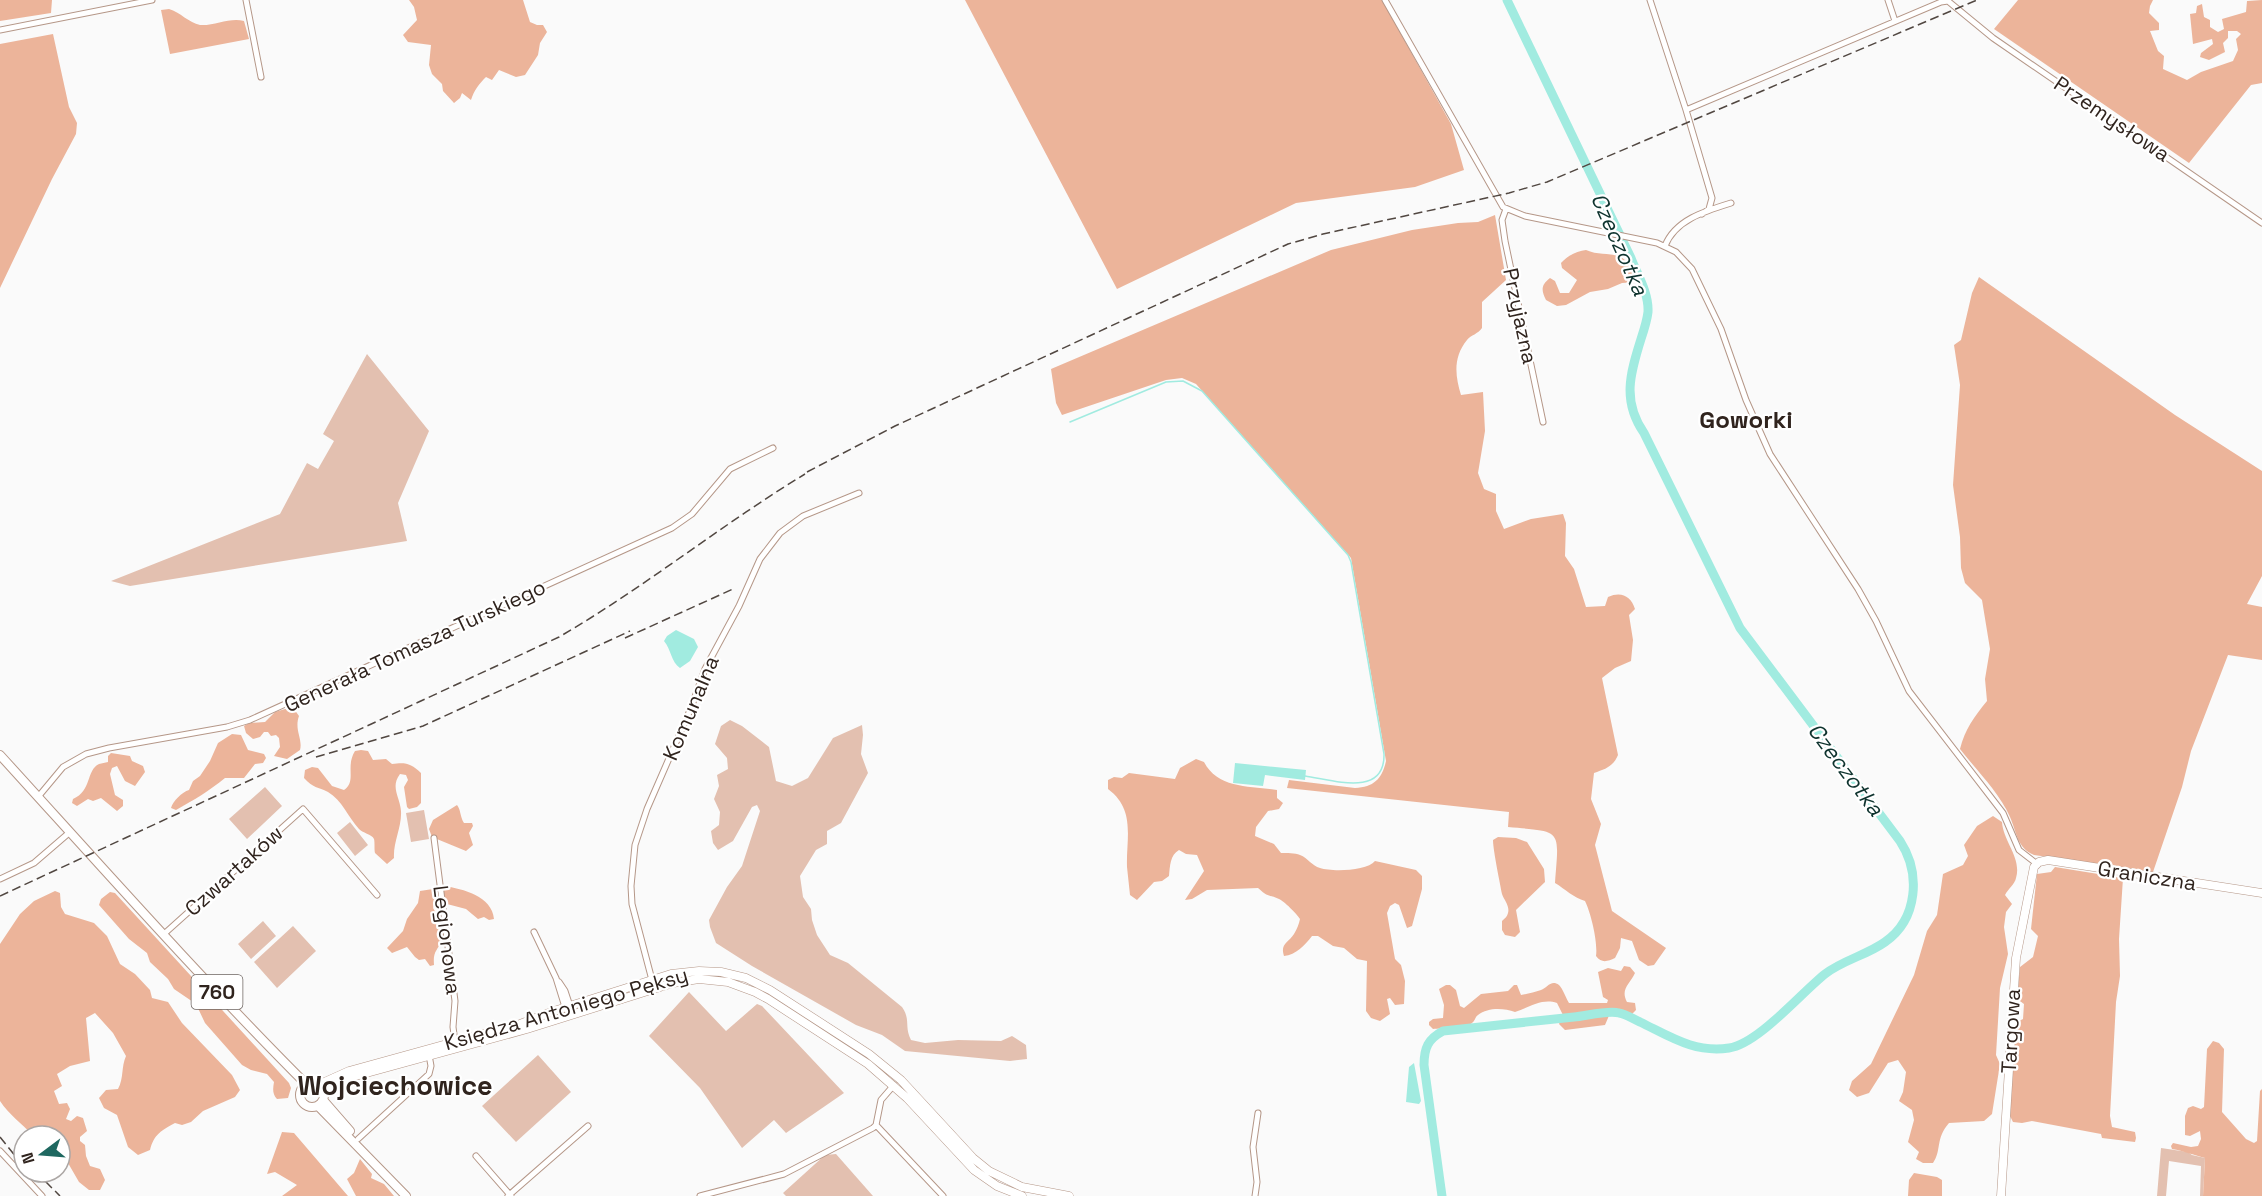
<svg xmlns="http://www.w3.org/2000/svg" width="2262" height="1196" font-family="'Space Grotesk',sans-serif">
<rect width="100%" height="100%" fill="#fafafa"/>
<path fill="#e3c0b0" d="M367 354 429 431 398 503 407 541 130 586 111 581 280 514 307 463 318 469 334 441 323 434Z
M730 720 742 726 769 747 776 781 792 786 808 778 833 738 862 725 863 735 861 754 868 773 841 823 827 831V844L816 850 800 876 803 897 811 909 812 920 817 935 830 955 848 963 902 1007C911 1020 904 1026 911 1040L925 1043 958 1040 1001 1041 1012 1036 1026 1045 1027 1059 1010 1061 905 1051 882 1035 856 1025 752 966 716 943 710 927 709 920 727 887 742 866 760 811 757 805 752 807 733 841 718 850 713 843 711 831 719 825 720 812 714 799 719 786 717 775 728 769 727 758 715 744 721 726Z
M265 787 282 806 247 839 229 819Z
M424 810 429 839 411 842 406 813Z
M350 822 368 845 355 856 337 833Z
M263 921 276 936 251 959 238 944Z
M293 926 316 951 277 988 254 962Z
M689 992 726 1031 757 1004 762 1006 844 1093 786 1133 774 1120 742 1148 700 1088 649 1036Z
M538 1055 571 1092 516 1142 482 1106Z
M2161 1148 2188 1152 2192 1155 2205 1158 2203 1196H2200L2201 1166 2169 1161 2166 1196H2157Z
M836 1154 873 1196H786L783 1193 825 1155Z"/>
<path fill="#ecb49a" d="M0 0H52L51 13 0 21Z
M409 0H523L530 22 537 25H543L547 32 540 43 538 55 525 75 516 77 499 70 492 80 486 77C479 84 474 90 471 100L462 93 460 98 454 103 443 91 442 84 432 74 429 65 431 45 408 42 403 35 417 20 414 7Z
M965 0H1382L1451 124 1464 170 1415 187 1296 203 1117 289Z
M2018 0H2153L2150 6 2149 13 2159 23V30L2150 31 2158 51 2164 56 2163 69 2187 80 2201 72 2233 61 2238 50 2236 39 2241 34 2237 31H2228V38L2223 43 2225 52 2209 60 2200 57 2201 53 2213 44 2212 39 2193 44 2190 14 2196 13 2197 6 2202 4 2204 17 2210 20V27L2218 32 2224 29 2222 19 2246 12 2247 1 2262 0V83L2251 85 2189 163 1994 29Z
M169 9C180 12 189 23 200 25 215 26 230 17 244 21L249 39 170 54 161 10Z
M53 34 69 107 77 123 76 134 52 179 0 288V44Z
M1495 215 1506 280 1482 302V328C1478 334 1471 335 1467 340 1453 357 1455 376 1461 395L1483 392 1485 431 1478 473 1484 489 1496 494V511L1504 529 1531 519 1563 514 1566 523 1565 556 1574 569 1586 607 1605 606 1608 597C1621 591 1631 596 1635 609L1629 615 1633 640 1631 661 1615 668 1602 678 1618 755C1613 767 1605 769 1594 773L1591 799 1601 824 1595 845 1612 911 1666 948 1654 965 1648 966 1639 960 1632 941 1621 938 1620 948 1615 958C1608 961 1602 964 1596 956 1598 943 1591 913 1585 901 1574 898 1565 889 1555 883 1559 828 1563 832 1508 827L1509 812 1287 788 1289 780 1355 788C1374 787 1382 779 1386 761L1351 558 1196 384 1182 378 1166 380 1062 415 1056 403 1051 369 1331 250 1412 230 1458 223 1478 222Z
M1586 250C1603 258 1621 248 1631 268 1634 273 1636 276 1636 282L1622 283 1608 289 1590 292 1566 305 1557 306 1546 300C1541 290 1541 285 1550 278L1555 281 1560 293H1569L1577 280 1562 268 1561 263C1567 256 1577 251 1586 250Z
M1979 277 2175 415 2262 471V576L2247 604 2262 607V660L2228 655 2191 751 2182 787 2153 872 2034 855C2017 848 2017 833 2010 817 1999 792 1977 771 1960 749 1965 729 1974 717 1987 701L1985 679 1990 649 1982 600 1965 583 1961 568 1960 537 1953 485 1960 385 1954 345 1961 340 1972 293Z
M285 709H294L299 716C294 730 303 739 300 750L287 759 274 756 280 747 279 738 276 735 271 736 268 732H264L260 737 253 739 246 733 244 726 249 723 265 722 275 712Z
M232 734 241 735 248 750 264 754 266 758 263 763 255 764 244 778H225C209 791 194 800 176 810L171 808C173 801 182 792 189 790L193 781 200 776 210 761 218 743Z
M361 750 368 751 373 760 386 759 392 764C405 762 411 763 421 773V803L417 807 409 809 407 807 404 787 408 780 406 775 400 774C390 787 400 797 401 811 402 827 393 842 394 858L387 864 375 853C374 849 375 843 374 839 372 834 362 833 359 829 348 817 342 800 328 792 318 787 313 788 304 778L305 770 312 767 318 768 332 786 344 790C357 781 345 767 355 751Z
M111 753 130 756 132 761 143 766 145 772 135 786 125 781 117 766 112 768 110 774 115 795 123 800V806L117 811 101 798 93 801 88 799 77 806 72 803 73 799C92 791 86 770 99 764 102 763 105 763 108 762V756Z
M1196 759 1204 762C1218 789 1251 786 1277 790V798L1283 803 1279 809 1268 811 1256 827 1255 836 1274 844 1281 853C1287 853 1295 853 1300 855 1308 858 1312 866 1320 868 1332 872 1367 871 1375 861L1416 870 1422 876V889L1412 926 1407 928 1399 905 1395 903 1390 906 1387 913 1395 959 1401 965 1405 981 1404 1004 1395 1005 1390 998 1387 999 1390 1014 1380 1021 1371 1018 1366 1011 1367 961 1357 959 1344 948 1333 946 1318 936H1312C1305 945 1296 955 1284 956 1280 944 1288 943 1294 934 1297 929 1299 924 1300 919 1297 914 1284 901 1279 899 1268 894 1269 898 1258 888L1207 890 1192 899 1185 900 1204 871 1197 855 1186 854 1179 850C1170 855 1170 866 1169 876L1162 881 1154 882 1137 900 1130 895C1129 886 1128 876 1127 867 1126 838 1136 810 1108 789V780L1114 777 1122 778 1129 773 1175 779 1180 768Z
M457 805C461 810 460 817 464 823H472L473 826 469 833 473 845 466 851 432 837 429 829 433 820Z
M1993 816 2002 822C2003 841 2022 858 2016 878 2015 884 2008 889 2005 895L2012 904 2006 912 2004 927 2008 954 2000 988 1996 1055 2000 1064 1992 1114 1984 1121 1949 1123C1935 1139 1942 1150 1933 1163H1923L1916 1159 1919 1152 1908 1142 1914 1120 1912 1110 1899 1101 1903 1092 1906 1072 1898 1060 1888 1063 1869 1093 1857 1097 1849 1090 1852 1081 1871 1064 1914 975 1927 931 1937 915 1943 874 1963 865 1968 856 1964 845 1977 826Z
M1498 837 1516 838 1527 842 1544 869 1545 882 1516 910 1520 932 1515 937 1505 935 1502 930V921C1505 918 1507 917 1508 913 1510 906 1504 900 1502 894 1500 883 1493 850 1493 840Z
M2055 867 2123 878 2119 939 2120 976 2116 1002 2110 1116 2112 1127 2135 1132 2136 1138 2135 1142 2102 1138 2101 1134 2032 1121 2022 1123 2013 1122 2009 1114 2015 1023 2023 1019 2024 1004 2017 999 2020 967 2033 957 2038 936 2031 929 2037 874 2051 872Z
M444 886C463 889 492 896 494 919L489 920 484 917 478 919 466 909 447 904 444 898Z
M433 889C439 896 435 900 433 908L439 918 444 939C436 951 433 952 434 965L430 966 425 959 419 960 415 957 407 947 392 953 387 948 403 931 407 919 418 903 420 891Z
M55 891 60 893 61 907 65 914 94 923 107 936 120 964 135 974 150 990 152 998 168 1002 182 1023 232 1075 240 1090 235 1097 203 1111 191 1122 182 1125 175 1123C162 1130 154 1134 150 1150L138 1155 128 1147 117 1115 104 1108 99 1098 106 1090 118 1089C124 1078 121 1067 126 1056L113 1033 95 1013 86 1018 90 1061 70 1066 57 1074 62 1086 54 1091 59 1104 67 1103 70 1109 66 1119 71 1121 77 1116 83 1118 87 1131 80 1137V1141L85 1145 86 1156 90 1166 100 1169 105 1180 100 1190H89L79 1182 68 1163H60V1136H33C22 1123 9 1115 0 1101V944L20 914 34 901Z
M110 892 115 893 289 1083 291 1088 288 1098 277 1099C272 1094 273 1088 274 1082L267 1074 251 1070 242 1065 205 1023 196 1004 174 989 168 979 150 962 147 953 129 939 99 905 101 899Z
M1624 966 1630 967 1635 973C1630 984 1620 989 1627 1002L1635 1003 1636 1010 1631 1015 1626 1011H1611L1605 1025 1565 1030 1559 1024 1563 1015 1557 1003C1542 998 1530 1007 1515 1012 1504 1008 1488 1007 1478 1015 1475 1017 1475 1021 1472 1023 1466 1028 1442 1028 1433 1029L1429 1025V1022L1433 1019 1443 1018 1444 1005 1439 989 1446 985H1450L1456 990 1460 1006 1464 1008 1481 994 1508 991 1514 985H1517L1521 995C1527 994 1535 992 1541 990 1547 988 1551 979 1559 985 1563 989 1566 998 1569 1003H1607L1608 1000 1603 997 1598 972 1608 968 1621 971Z
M2213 1041 2219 1043 2224 1049 2222 1112 2246 1139 2254 1143 2257 1141 2260 1091 2262 1089V1196H2203L2205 1158C2193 1155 2184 1151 2172 1149L2171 1146 2173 1143 2191 1147 2198 1146 2201 1139 2200 1131 2190 1136 2185 1135V1116L2188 1108 2193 1106 2201 1109 2204 1107 2207 1049Z
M282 1132 294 1133 348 1196H282L297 1185 275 1172 267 1174Z
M360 1159 372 1174 371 1178 384 1184 394 1196H356L347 1179 354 1173Z
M1914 1173 1937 1177 1942 1180V1196H1908L1909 1180Z"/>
<path fill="#a1ebe0" d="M676 630 694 639 698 647 690 661 680 668C671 662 671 649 664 641L667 636Z
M1235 763 1306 770 1305 780 1265 775 1263 786 1233 783Z
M1414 1063 1421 1101 1419 1104 1406 1102 1409 1067Z"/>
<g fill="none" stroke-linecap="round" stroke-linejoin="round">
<path stroke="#a1ebe0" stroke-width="1.5" d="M1070 422 1166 382 1183 381 1202 391 1348 555 1351 562 1384 754C1385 798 1333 780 1305 776"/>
<path stroke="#a1ebe0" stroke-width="9" d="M1442 1196 1424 1065C1424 1048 1428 1039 1443 1031 1487 1026 1531 1022 1574 1017 1586 1016 1608 1010 1619 1013 1626 1014 1633 1019 1640 1022 1671 1037 1694 1053 1729 1048 1758 1044 1801 993 1825 974 1843 960 1867 955 1885 942 1918 919 1921 873 1900 841L1740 628 1644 433C1622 401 1630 374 1641 339 1644 330 1647 321 1648 312 1649 293 1637 274 1631 258L1507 0"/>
<defs>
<path id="street" d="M246 0 261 77
M1385 0 1503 207 1525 216 1657 243 1676 252 1692 269 1721 329 1746 400 1770 454 1858 589 1876 621 1909 691 2003 813 2019 850 2037 864
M1650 0 1686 110
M1888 0 1895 21
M0 30 152 0
M1506 209 1502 220 1505 241 1543 422
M1702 214 1709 209 1712 198 1686 110 1941 2 1948 1 1993 38 2262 223
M1665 246C1675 220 1705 211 1731 203
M38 797 63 767 86 754 109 748 227 727 250 720 672 528 692 514 730 469 773 448
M434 838 455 1001 453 1027 455 1042
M0 879 34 863 70 832
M534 932 556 978 565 1007 570 1015
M164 934 303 809 377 895
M652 980 632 904 631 886 635 845 647 809 691 708 705 669 739 606 760 559 780 533 803 516 859 493
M559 982 565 991 571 1009
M876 1125 943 1196
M358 1139 429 1074 431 1066 429 1055
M0 1151 42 1196
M476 1156 511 1196
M508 1196 588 1126
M700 1196 784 1174 873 1128 876 1125 881 1100 894 1085
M1255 1196 1257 1182 1253 1147 1258 1113"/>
<path id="secondary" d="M318 1085 349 1071 520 1024 554 1011 671 974 699 971 721 972 746 978 770 990 869 1054 901 1080 973 1158 989 1171 1022 1187 1069 1196
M324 1094 331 1087 352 1077 527 1029 673 983 699 979 728 982 755 992 768 999 868 1064 907 1098 974 1170 997 1186 1022 1196
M2001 1196 2016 958 2034 867 2039 862 2048 860 2262 893"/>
<path id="primary" d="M0 755C101 866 201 979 307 1085
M300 1095a12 12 0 1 1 24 0a12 12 0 1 1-24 0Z
M323 1100 350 1131
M318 1106 406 1196"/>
</defs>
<use href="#street" stroke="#b59788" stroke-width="7"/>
<use href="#secondary" stroke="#b59788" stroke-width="9"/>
<use href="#primary" stroke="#b59788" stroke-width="10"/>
<use href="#street" stroke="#fff" stroke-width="5"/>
<use href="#secondary" stroke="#fff" stroke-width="8"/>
<use href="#primary" stroke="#fff" stroke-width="8"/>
<path stroke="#514741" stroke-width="1.5" stroke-dasharray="9 4.5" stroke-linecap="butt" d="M807 472 895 426 1288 244 1323 234 1509 193 1547 182 1977 0
M625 638 733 589
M316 757 423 726 630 631
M0 896 559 637C645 587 721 525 805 474
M0 1137 24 1167
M36 1172 60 1196"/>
</g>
<g text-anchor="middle" stroke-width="4.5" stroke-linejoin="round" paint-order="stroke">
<rect fill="#fff" stroke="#6e6662" stroke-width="1.5" x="191.5" y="975" width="51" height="34" rx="4.5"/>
<g font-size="20" font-weight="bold" fill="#30241e">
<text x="217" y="999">760</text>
</g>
<g font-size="21" fill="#30241e" stroke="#fff">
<text transform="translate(2112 119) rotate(34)" y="7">Przemysłowa</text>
<text transform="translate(1520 316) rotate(78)" y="7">Przyjazna</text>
<text transform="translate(415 646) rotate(-25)" y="7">Generała Tomasza Turskiego</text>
<text transform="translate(691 708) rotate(-67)" y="7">Komunalna</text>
<text transform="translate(234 871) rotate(-42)" y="7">Czwartaków</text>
<text transform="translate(2147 876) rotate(9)" y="7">Graniczna</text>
<text transform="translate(447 940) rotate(83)" y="7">Legionowa</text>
<text transform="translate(566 1009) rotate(-16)" y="7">Księdza Antoniego Pęksy</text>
<text transform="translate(2011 1031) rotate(-87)" y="7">Targowa</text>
</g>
<g font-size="22" font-style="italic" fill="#0e332e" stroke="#fff">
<text transform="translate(1620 244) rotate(66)" y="8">Czeczotka</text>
<text transform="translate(1846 769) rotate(53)" y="8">Czeczotka</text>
</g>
<g font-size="24" font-weight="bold" fill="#30241e" stroke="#fff">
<text x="1746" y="428">Goworki</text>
</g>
<g font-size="27" font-weight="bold" fill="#30241e" stroke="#fff">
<text x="395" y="1095">Wojciechowice</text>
</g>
</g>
<g transform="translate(42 1154) rotate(254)"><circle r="28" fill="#ffffff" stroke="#aca7a5" stroke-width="1.5"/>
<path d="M0-4.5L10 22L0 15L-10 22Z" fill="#1f6860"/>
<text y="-9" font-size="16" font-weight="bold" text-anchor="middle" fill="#30241e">N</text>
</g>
</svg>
